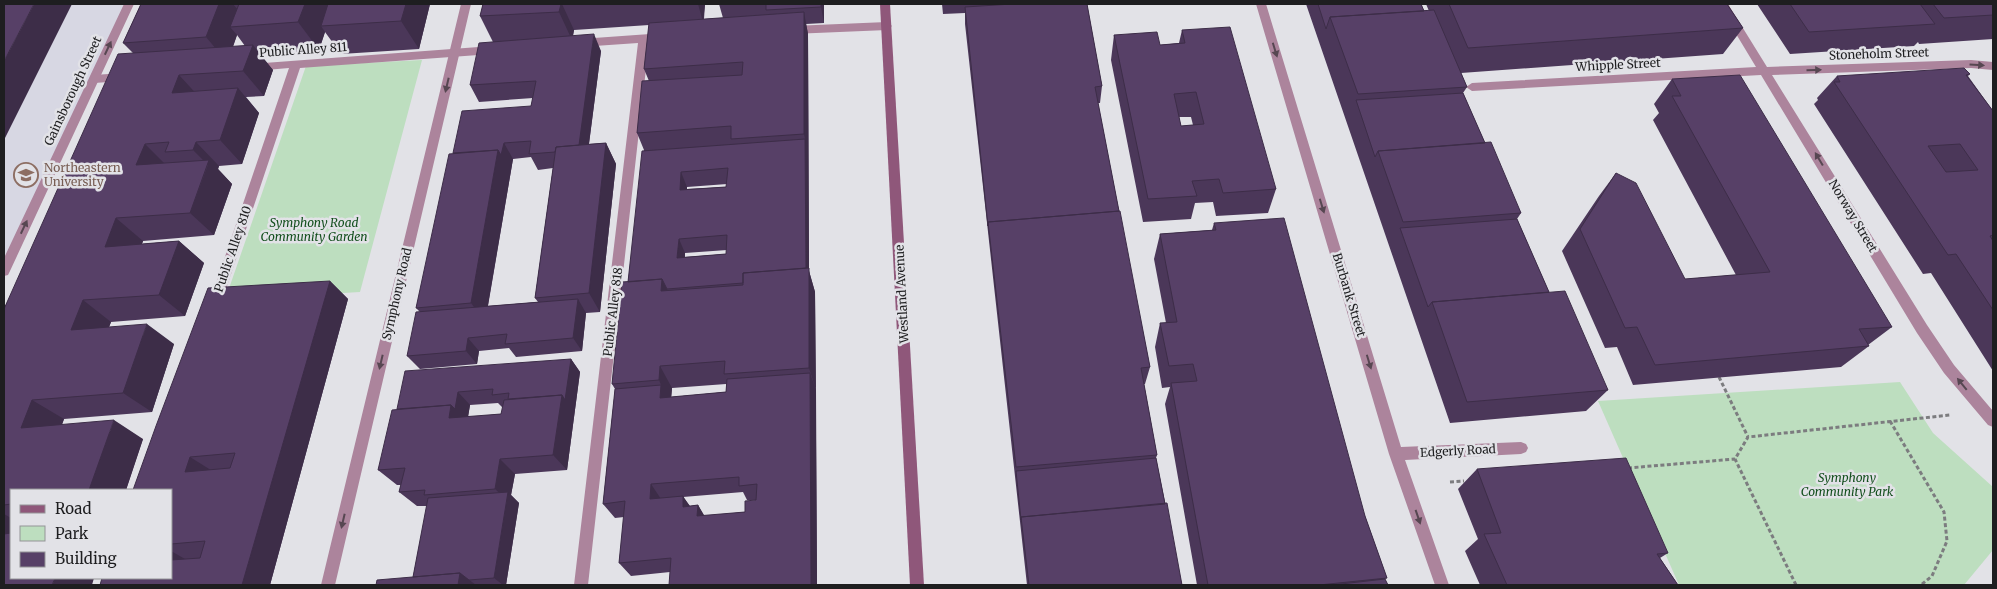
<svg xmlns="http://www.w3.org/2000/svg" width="1997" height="589" font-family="Merriweather,serif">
<rect width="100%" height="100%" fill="#e2e2e7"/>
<path fill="#d7d7e3" d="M4 4H129L4 271Z"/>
<path fill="#bddebf" d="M422 60 360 292 225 300 306 66Z
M1900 382 1933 433 1993 487V550L1964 585H1679L1598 401Z"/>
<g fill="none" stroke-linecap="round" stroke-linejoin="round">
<path stroke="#7c7c7f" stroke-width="3" stroke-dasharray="4 2.5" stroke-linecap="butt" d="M1719 377 1748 437
M1890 421 1944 512 1947 541 1932 576 1921 585
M1628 468 1735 459
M1450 482 1464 481
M1796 585 1735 459 1748 437 1950 415"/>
<path fill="#ac849c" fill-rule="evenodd" d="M887 22 892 26 887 30 792 34 787 30 792 26Z
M664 33 668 34 669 37 668 40 649 42 588 585H574L638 43 580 47 575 43 580 39Z
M492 46 497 50 492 54 300 68 221 304 219 308 215 309 211 308 209 304 289 68 253 71 248 67 249 64Z
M123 73 128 77 123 81 94 83 89 79 94 75Z"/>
<path fill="#ac849c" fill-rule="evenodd" d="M124 4H134L10 271 8 275 4 276V258Z
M461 4H471L335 585H321Z
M1256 4H1266L1401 447 1521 442 1526 444 1528 448 1526 452 1521 454 1405 460 1449 585H1435L1389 454Z
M1718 4H1728L1767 67 1971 60 1993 62V70L1971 68 1772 75 1927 325 1954 365 1993 411V427L1988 425 1944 373 1917 333 1761 75 1472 91 1466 87 1472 83 1756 67Z"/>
<path fill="#8f577a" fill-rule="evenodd" d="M880 4H890L924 585H910Z"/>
</g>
<path fill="#4b3759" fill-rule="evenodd" d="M141 4H430L419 49 341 54 325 32 319 50 260 55 273 70 264 96 246 97 259 113 242 164 219 166 218 169 232 184 214 235 143 241 142 244 179 241 204 263 185 316 111 322 109 327 174 344 152 412 64 419 62 425 143 439 126 490H11V578L4 585V309L133 53 123 43ZM237 35 245 46 233 47Z
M483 4H705L704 19 723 18 719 4H824V23L806 24 808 34 809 271 815 292 817 585 670 572 631 576 619 563 624 517 615 518 603 504 615 389 612 384 628 282 644 150 637 133 649 81 644 69 649 25 574 30 573 36 601 51 589 144 606 143 616 164 600 312 586 313 582 351 516 357 509 348 479 351 477 364 420 369 407 356 420 312 416 308 453 153 531 106 533 98 479 102 470 85 493 42 480 16ZM531 157 538 170 553 168 535 298 538 302 488 306 513 159ZM727 184 726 187 687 189V187ZM727 250 726 254 685 257V253ZM726 384V392L671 397 672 388ZM743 492 747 500H756L745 512 704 516 698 505 690 506 683 497Z
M942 4H1087L1102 86 1100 103H1098L1119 211 1150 367 1145 384H1144L1157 455 1156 458 1182 585H1027L989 241 965 24V13L943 14Z
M1306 4H1421L1424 11H1429L1426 4H1727L1743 28 1723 54 1461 73 1467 87 1463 93 1485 143 1521 213 1517 219 1549 292 1608 390 1586 411 1450 423Z
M1757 4H1993V39L1919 44 1918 42 1914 46 1790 54Z
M1182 30 1276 189 1268 213 1216 216 1213 202 1195 203 1191 219 1143 222 1111 60 1114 35 1160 45 1179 43ZM1179 117H1191L1193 125 1181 126Z
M1970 74 1968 76 1993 111V371L1931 273 1923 274 1814 104 1818 100 1817 98 1837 76Z
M1672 79 1892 327 1868 345 1869 346 1841 367 1633 385 1617 347 1605 348 1562 251 1599 196 1616 173 1685 279 1736 275 1653 120 1659 113 1654 104Z
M1214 223 1365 516 1387 578 1385 579 1388 585H1197L1165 404 1170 387 1162 388 1155 347 1160 323H1166L1154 259 1160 234 1212 230Z
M330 281 348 299 270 585H100L171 578V490H133Z
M571 359 580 372 567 470 515 474 511 495 519 503 506 585H376L413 577 427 506H417L399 492 401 485H397L378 470 397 409ZM498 403 503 408 501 414 468 417 470 405Z
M1477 469 1668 553 1660 558 1678 585H1480L1465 551 1478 539 1458 489Z"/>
<path fill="#3d2d48" d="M34 4H72L4 140V61Z
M219 4H233L244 17 230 27 237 35 227 62 206 37Z
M305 4H334L321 26 325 32 319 50 298 22Z
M406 4H430L419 49 401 21Z
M561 4H562L574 30 572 40 559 12Z
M698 4H705L703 22Z
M821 4H824V23L821 7Z
M804 12 808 34 809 271 815 292 816 390 809 368 806 278 805 139 804 134Z
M594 34 601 51 586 166 578 150Z
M253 45 273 70 264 96 243 71Z
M179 75 202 100 172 93Z
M238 88 259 113 242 164 220 140Z
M196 142 219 166 218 169 232 184 214 235 190 213 208 165 193 150Z
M504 143 513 159 485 322 471 303 498 150Z
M606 143 616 164 600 312 589 293Z
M145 144 169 168 136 165Z
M681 172 687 187 686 205 680 190Z
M116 218 143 241 132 269 105 247Z
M679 239 685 253 684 272 677 258Z
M179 241 204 263 185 316 159 295Z
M662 279 674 303 661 291Z
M330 281 348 299 270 585H242Z
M578 299 586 313 582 351 573 338Z
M83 300 111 322 100 350 71 330Z
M147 324 174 344 152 412 123 393Z
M468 338 479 351 477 364 466 351Z
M571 359 580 372 567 470 553 455 562 395Z
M660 366 672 388 670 415 660 398 661 385 659 380Z
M810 373 816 390 817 585H811Z
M458 392 470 405 465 434 449 418 451 405Z
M32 400 64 419 53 446 21 428Z
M114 420 143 439 126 490H89Z
M190 457 214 472H185Z
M500 459 515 474 511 495 519 503 506 585H503L494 578 507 500 495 489Z
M651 484 661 499H650Z
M683 496 693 511 683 507Z
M698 505 707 520 697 516Z
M4 514 11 518V552L4 549Z
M171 551 185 559 181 575 171 571Z
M460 573 476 585H458Z
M55 578H94L92 585H52Z"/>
<path fill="#574067" stroke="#3d2d48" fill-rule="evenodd" d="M4 4H34L4 61Z
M141 4H219L206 37 123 43Z
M239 4H305L298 22 230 27Z
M328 4H406L401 21 321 26Z
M483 4H561L559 12 480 16Z
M766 4H821V7L766 10Z
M1012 4H1087L1102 86 1095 87 1119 211 988 222V226L965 7Z
M1318 4H1421L1424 11 1330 17 1326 29Z
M1449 4H1727L1743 28 1468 48Z
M1790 4H1920L1935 24 1809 32Z
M1933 4H1993V15L1944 18Z
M1434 10 1467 87 1358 94 1330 17Z
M804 12V134L731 139V126L637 133 642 81 742 75 743 62 644 69 649 23Z
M1230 27 1276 189 1223 193 1219 179 1192 181 1197 196 1148 199 1114 35 1157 32 1160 45 1185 43 1182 30ZM1196 92 1204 124 1181 126 1174 94Z
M594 34 579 145 556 147 555 152 529 154 531 141 504 143 501 155 498 150 453 153 462 111 531 106 536 81 470 85 479 43Z
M253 45 243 71 179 75 172 93 238 88 220 140 196 142 193 150 165 152 169 142 145 144 136 165 209 160 190 213 116 218 105 247 179 241 159 295 83 300 71 330 147 324 123 393 32 400 21 428 114 420 89 490H11V504L4 505V309L118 54Z
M1964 68 1970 74 1966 75 1993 111V235L1990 236 1993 241V310L1956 254 1948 255 1834 82H1840L1837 76ZM1960 144 1978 170 1946 172 1928 146Z
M1740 75 1892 327 1859 329 1869 346 1655 365 1637 327 1625 328 1580 229 1616 173 1636 183 1685 279 1770 272 1672 96H1681L1672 79Z
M1463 93 1485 143 1378 151 1375 157 1356 100Z
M805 139 806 268 743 273V283L667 289 662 279 628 282 642 151ZM728 168 726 187 680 190 681 172ZM727 235 726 254 677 258 679 239Z
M1491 142 1521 213 1403 222 1378 151Z
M606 143 589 293 535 298 556 147Z
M498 150 471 303 416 308 449 154Z
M1120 211 1150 367 1141 368 1157 455 1016 467 988 222Z
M1284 218 1365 516 1387 578 1319 585H1208L1171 383 1197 381 1193 364 1169 366 1160 323 1177 322 1160 234 1216 230 1214 223Z
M1517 219 1549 292 1432 302 1428 307 1400 228Z
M809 268V368L724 374 725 361 660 366 659 380 612 384 622 282 662 279 661 291 743 285V273Z
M330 281 242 585H100L102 578H171V560L200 558 205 541 171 544V490H133L156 426 208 288ZM235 453 230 468 185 472 190 457Z
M1565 291 1608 390 1467 402 1432 302Z
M578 299 573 338 505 344 507 334 468 338 466 351 407 356 416 312Z
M571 359 565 400 562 395 508 399 509 393 492 395 493 389 458 392 455 409 451 405 397 409 405 371Z
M810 373 811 585H669L671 558 619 563 625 501 603 504 615 389 661 385 660 398 726 392 727 379ZM739 477V486L757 484 756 500 745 501V512L697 516 698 505 683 507V496L650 499 651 484Z
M562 395 553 455 500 459 495 489 424 495 425 490 399 492 405 468 378 470 392 410 451 405 449 418 501 414 504 400Z
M1156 458 1165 504 1021 517V520L1016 471Z
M1626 458 1668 553 1657 554 1678 585H1507L1484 534 1501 533 1477 469Z
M508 492 494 578 469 580 460 573 413 577 428 498Z
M1167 503 1182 585H1029L1021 517Z
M11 533V578H55L52 585H4V534Z
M460 573 458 585H376L377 580Z
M1385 579 1388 585H1332Z"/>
<defs><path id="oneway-solid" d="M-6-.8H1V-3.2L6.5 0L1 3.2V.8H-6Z" transform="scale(1.25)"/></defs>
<g fill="#574752">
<use href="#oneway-solid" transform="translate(108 48) rotate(-65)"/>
<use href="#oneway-solid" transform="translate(1275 50) rotate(73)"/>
<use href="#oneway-solid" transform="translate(1977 65) rotate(4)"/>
<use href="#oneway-solid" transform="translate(1814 70) rotate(-2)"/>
<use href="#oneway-solid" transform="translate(447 85) rotate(103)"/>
<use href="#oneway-solid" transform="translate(1819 159) rotate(-121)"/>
<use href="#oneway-solid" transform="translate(1322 206) rotate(73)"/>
<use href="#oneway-solid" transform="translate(24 227) rotate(-65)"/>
<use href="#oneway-solid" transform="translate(381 362) rotate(103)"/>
<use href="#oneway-solid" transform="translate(1369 362) rotate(73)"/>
<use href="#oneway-solid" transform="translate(1962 384) rotate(-129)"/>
<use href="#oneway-solid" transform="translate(1418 517) rotate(71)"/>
<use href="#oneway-solid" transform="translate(343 521) rotate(103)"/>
</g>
<defs>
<symbol id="university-ring" viewBox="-11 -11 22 22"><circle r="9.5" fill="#e2e2e7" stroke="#8d6e63" stroke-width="1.5"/><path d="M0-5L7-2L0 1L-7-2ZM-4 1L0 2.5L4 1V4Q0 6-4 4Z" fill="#8d6e63"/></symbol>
</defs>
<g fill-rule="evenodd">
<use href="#university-ring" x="12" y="161" width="28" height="28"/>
</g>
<g text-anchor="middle" stroke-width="5" stroke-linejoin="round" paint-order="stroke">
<g font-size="12" fill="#1e1e20" stroke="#e2e2e7">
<text transform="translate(303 50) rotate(-4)" y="4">Public Alley 811</text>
<text transform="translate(1879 54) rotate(-2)" y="4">Stoneholm Street</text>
<text transform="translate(1618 65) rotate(-3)" y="4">Whipple Street</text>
<text transform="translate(73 91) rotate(-65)" y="4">Gainsborough Street</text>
<text transform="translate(1853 216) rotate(59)" y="4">Norway Street</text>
<text transform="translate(233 249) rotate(-71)" y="4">Public Alley 810</text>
<text transform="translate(397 294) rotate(-77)" y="4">Symphony Road</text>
<text transform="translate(902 294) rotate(-93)" y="4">Westland Avenue</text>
<text transform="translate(1349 295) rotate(73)" y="4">Burbank Street</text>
<text transform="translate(613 312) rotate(-83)" y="4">Public Alley 818</text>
<text transform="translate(1458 451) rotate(-3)" y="4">Edgerly Road</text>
</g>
<g font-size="12" fill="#785e54" stroke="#e2e2e7" text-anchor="start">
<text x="44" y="172">Northeastern<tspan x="44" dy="14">University</tspan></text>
</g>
<g font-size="12" font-style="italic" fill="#134f1d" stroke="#e2e2e7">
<text x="314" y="227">Symphony Road<tspan x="314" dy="14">Community Garden</tspan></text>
<text x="1847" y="482">Symphony<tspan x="1847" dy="14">Community Park</tspan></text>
</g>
</g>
<rect width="1997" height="589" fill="none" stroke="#1e1e20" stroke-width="10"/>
<rect x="10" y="489" width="162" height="90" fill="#e2e2e7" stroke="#949497"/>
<rect x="20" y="505" width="25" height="8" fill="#8f577a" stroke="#949497"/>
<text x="55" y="514" font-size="15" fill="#1e1e20">Road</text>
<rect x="20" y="526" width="25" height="15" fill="#bddebf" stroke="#949497"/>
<text x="55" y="539" font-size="15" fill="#1e1e20">Park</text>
<rect x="20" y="552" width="25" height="15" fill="#574067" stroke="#949497"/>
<text x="55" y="564" font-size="15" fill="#1e1e20">Building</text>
</svg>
